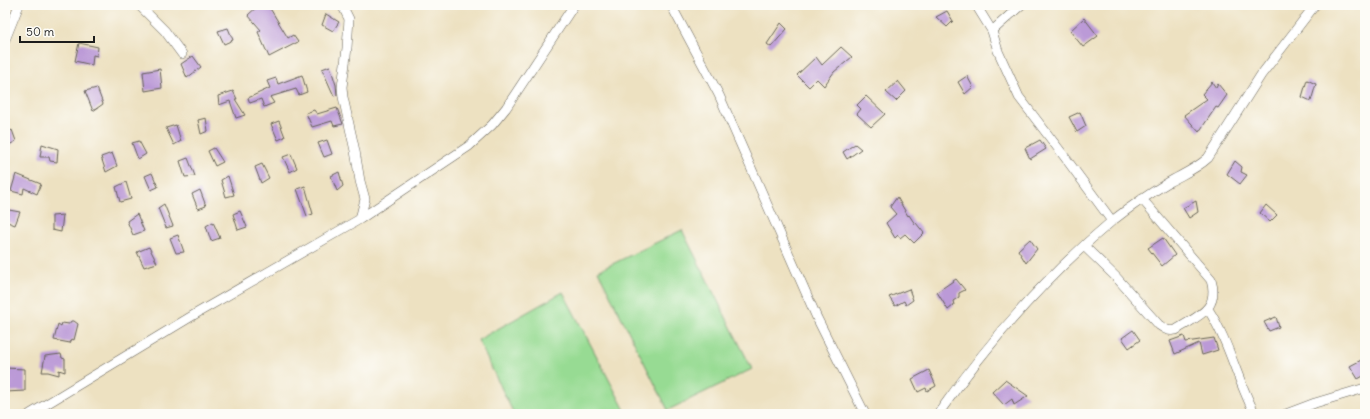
<svg xmlns="http://www.w3.org/2000/svg" width="1370" height="419" font-family="Delius,sans-serif">
<rect width="100%" height="100%" fill="#fdfcf7"/>
<filter id="ink" filterUnits="userSpaceOnUse"><feTurbulence type="fractalNoise" baseFrequency=".025" numOctaves="2"/><feDisplacementMap in="SourceGraphic" scale="8" xChannelSelector="R" yChannelSelector="G"/><feConvolveMatrix kernelMatrix="1 2 1 2 8 2 1 2 1" color-interpolation-filters="sRGB"/></filter>
<filter id="wash" filterUnits="userSpaceOnUse"><feTurbulence type="fractalNoise" baseFrequency=".012" numOctaves="4" result="noise"/><feDisplacementMap in="SourceGraphic" scale="16" xChannelSelector="R" yChannelSelector="G"/><feGaussianBlur stdDeviation="0.9" result="paint"/><feColorMatrix in="noise" values="0 0 0 0 0 0 0 0 0 0 0 0 0 0 0 0 0 1.4 0 .05"/><feComposite in="paint" operator="in"/></filter>
<g filter="url(#wash)">
<rect width="100%" height="100%" fill="#ede1c1"/>
<path fill="#97db93" stroke="#5a7c58" d="M682 230 752 369 668 410 598 271Z
M563 292 627 414H514L478 340Z"/>
<g id="blocks">
<path fill="#bb9ad7" d="M259 5H265L271 10 288 38 293 35 298 42 269 57 258 32 261 30 248 15Z
M947 11 953 21 947 27 936 17Z
M326 14 339 22 333 31 322 25Z
M1084 18 1098 36 1083 47 1070 31Z
M781 23 787 29 771 47 767 44Z
M228 28 233 40 224 44 218 31Z
M79 43 98 47 97 56 93 55 92 65 75 61Z
M841 47 852 57 834 72 824 86 817 79 809 87 797 75 816 57 822 65Z
M193 56 201 67 187 78 181 64Z
M330 66 336 85 337 95 334 96 322 69Z
M160 69 162 88 145 91 143 72Z
M302 75 307 92 299 95 296 89 270 97 274 103 264 107 261 99 250 103 248 98 270 88 267 81 276 78 278 84Z
M967 76 973 87 965 94 958 82Z
M1307 80 1316 84 1311 101 1302 97Z
M898 81 906 91 896 101 886 92Z
M1212 82 1216 88 1218 84 1227 95 1218 108 1216 107 1199 132 1184 115 1207 99 1202 94Z
M97 88 103 104 93 111 85 91Z
M233 91 237 99H235L245 115 236 118 230 101 219 105 218 96Z
M866 96 885 114 871 127 857 114 861 109 857 105Z
M337 108 343 124 334 126 332 121 312 127 306 113 314 110 317 114Z
M1080 112 1086 126 1077 132 1069 117Z
M206 118 208 131 201 134 198 120Z
M279 121 285 137 278 140 271 124Z
M176 125 181 141 174 145 166 128Z
M12 130 16 141 9 145 5 137V134Z
M327 140 332 154 324 157 318 143Z
M1040 140 1046 149 1030 159 1025 148Z
M139 141 146 154 138 159 132 143Z
M42 144 58 149 57 162 50 161 49 157H40Z
M855 144 861 149 847 159 843 152Z
M214 148 223 162 215 166 208 151Z
M112 153 117 166 106 172 101 157Z
M291 154 297 168 290 172 283 157Z
M188 158 195 176 185 177 180 161Z
M1235 161 1242 167 1241 172 1247 175 1240 184 1227 174Z
M262 164 269 178 261 183 255 167Z
M339 172 343 186 337 191 331 176Z
M152 173 158 187 151 190 145 176Z
M16 174 41 184 37 194 24 188 23 194 11 191Z
M228 176 234 195 226 197 221 180Z
M126 182 131 199 120 202 116 187Z
M305 186 313 214 307 216 297 189Z
M200 190 206 206 198 209 192 194Z
M897 197 908 216 909 215 915 224 916 223 924 233 914 243 905 234 900 238 898 235 895 238 886 223 896 214 890 207Z
M1196 201 1198 212 1189 218 1183 208Z
M164 204 173 226 166 228 158 208Z
M1266 205 1277 215 1270 222 1260 213Z
M9 210 20 212 15 225 5 221Z
M240 211 247 227 238 230 233 214Z
M137 214 144 231 133 235 127 221Z
M63 215 61 232 52 230V216Z
M213 222 220 238 211 241 206 226Z
M178 235 184 252 176 253 170 238Z
M1163 238 1175 255 1162 266 1148 248Z
M1030 239 1037 249 1026 263 1018 250Z
M149 247 157 263 144 267 137 252Z
M956 279 965 290 959 293V297L953 301 954 305 948 310 937 292Z
M909 289 913 300 906 305 904 301 895 306 889 297Z
M1276 317 1279 327 1269 331 1264 322Z
M71 321H74L78 324 74 340 72 339 70 343 54 340 58 324 61 326 62 323 69 324Z
M1133 330 1140 340 1129 348 1122 338Z
M1184 336 1186 342 1214 338 1218 350 1202 355 1199 343 1175 354 1170 341Z
M61 354 62 358 65 359V372L59 370V375L48 372H42L45 356Z
M1365 358V375L1358 379 1350 366Z
M5 368 25 369V391L5 392Z
M929 370 936 386 927 391 926 388 918 392 912 379Z
M1005 380 1028 396 1014 405 1012 399 1004 405 992 392Z"/>
</g>
</g>
<g filter="url(#ink)">
<use href="#blocks" fill-opacity="0" stroke="#656156" stroke-width="1"/>
<g fill="none" stroke-linecap="round" stroke-linejoin="round">
<defs>
<path id="minor" d="M139 5 165 31 182 54
M342 5 349 19 347 48 342 87 343 97 355 151 360 181 365 199 360 219
M671 5 719 95 817 318 865 414
M976 5 992 31 998 51 1019 97 1064 156 1112 221
M992 31 1021 5
M5 40 19 5
M1084 246 1116 277 1159 325C1165 329 1168 332 1176 330 1197 316 1220 310 1211 280L1142 199
M1208 309C1229 341 1237 380 1255 414
M30 414 197 313 360 219 469 146 492 125 506 108 574 5
M938 414C988 343 1045 277 1112 221 1130 207 1149 194 1169 182 1183 174 1196 169 1208 158L1261 75 1315 5
M1286 414 1315 403 1365 388"/>
</defs>
<use href="#minor" stroke="#656156" stroke-width="10"/>
<use href="#minor" stroke="#fff" stroke-width="9"/>
</g>
</g>
<rect width="1370" height="419" fill="none" stroke="#fdfcf7" stroke-width="20"/>
<path d="M20 36v6h74v-6" fill="none" stroke="#1c1c1c" stroke-width="2"/>
<text x="26" y="36" font-size="12" fill="#1c1c1c" stroke="#fdfcf7" stroke-width="3" paint-order="stroke">50 m</text>
</svg>
